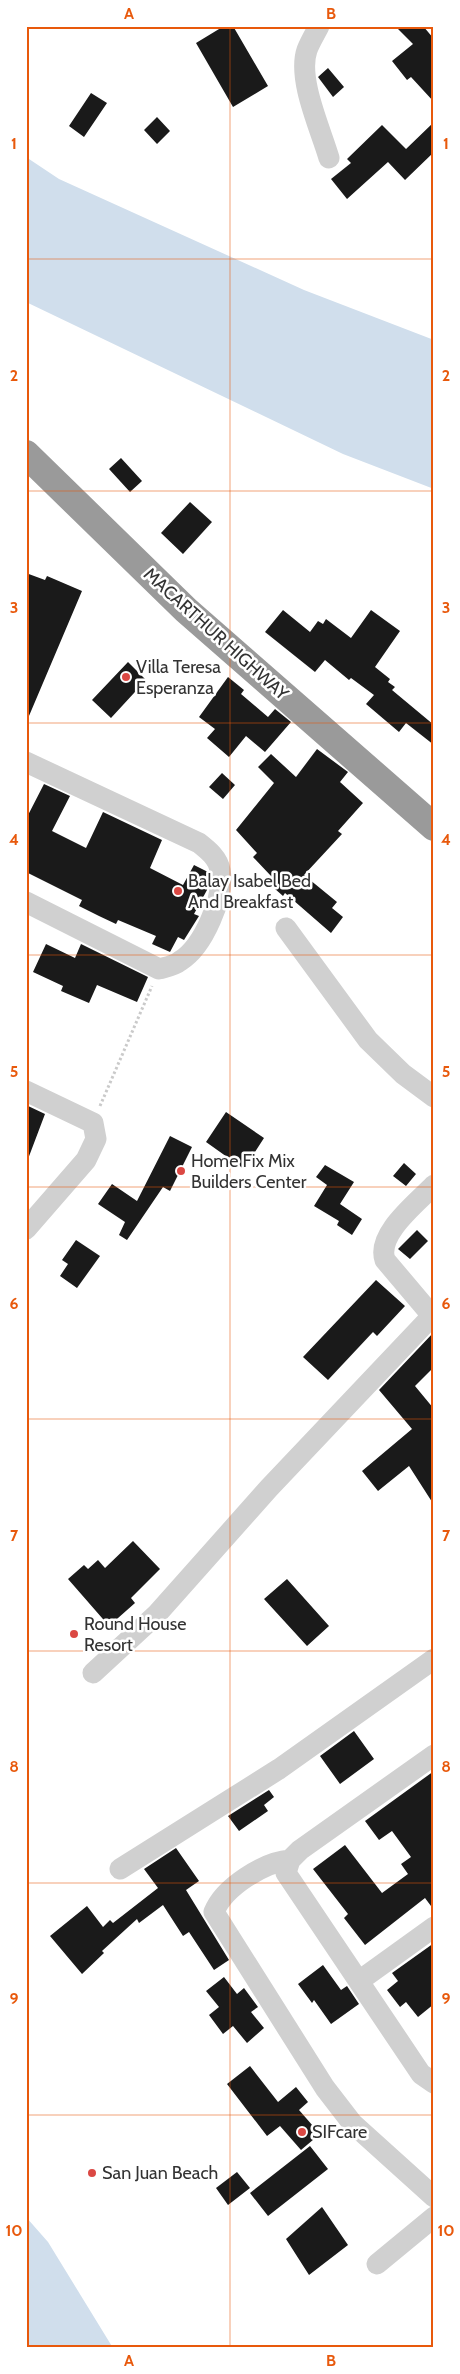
<svg xmlns="http://www.w3.org/2000/svg" width="460" height="2374" font-family="Cabin,sans-serif">
<rect width="100%" height="100%" fill="#fff"/>
<path fill="#d0deec" d="M26 157 59 179 304 290 434 340V489L343 454 26 302Z
M26 2217 48 2242 113 2348H26Z"/>
<path fill="#1a1a1a" d="M224 26H233L268 86 233 107 196 43Z
M395 26H423L434 39V102L411 77 407 80 392 61 413 44Z
M328 68 344 87 333 97 318 77Z
M91 93 107 103 84 137 69 126Z
M157 117 170 131 157 144 144 130Z
M434 122V152L405 180 388 162 347 199 331 179 351 163 347 159 382 125 406 149Z
M121 458 142 481 130 492 109 469Z
M190 502 212 522 183 554 161 533Z
M26 573 45 580 47 576 82 591 26 723Z
M283 610 310 632 318 621 323 624 326 619 351 638 371 610 400 631 375 667 390 679 388 682 395 687 392 690 434 725V745L406 723 399 732 366 704 374 695 351 678 349 680 325 660 315 672 265 632Z
M128 662 146 680 111 718 92 700Z
M228 677 244 690 241 694 268 717 275 709 291 722 265 752 246 736 229 757 207 738 215 729 199 717Z
M317 749 348 772 340 782 363 803 338 831 342 834 304 875 337 902 332 908 343 917 331 933 285 893 283 896 266 881 271 876 253 857 257 853 236 830 274 783 258 767 271 754 296 777Z
M222 773 235 785 223 799 209 787Z
M44 784 70 796 52 831 86 848 103 812 162 840 150 868 183 885 194 865 208 872 207 890 194 914 199 916 184 940 178 937 170 952 152 944 156 936 118 920 116 924 99 916 79 906 82 900 26 872V819Z
M46 944 75 958 81 944 148 977 137 1002 97 985 89 1003 61 991 63 986 33 972Z
M26 1105 45 1114 28 1159 26 1158Z
M226 1112 264 1138 244 1169 206 1142Z
M170 1136 192 1147 170 1191 163 1187 127 1240 119 1235 125 1222 98 1204 112 1184 137 1201Z
M404 1163 416 1174 406 1186 393 1176Z
M325 1165 354 1182 340 1204 362 1219 352 1235 337 1225 339 1221 314 1206 327 1185 316 1177Z
M417 1230 428 1241 410 1259 398 1249Z
M76 1240 100 1256 77 1288 60 1276 68 1264 62 1260Z
M376 1280 405 1306 377 1336 373 1332 328 1380 303 1357Z
M434 1332V1367L415 1386 434 1409V1505L409 1466 378 1491 362 1471 412 1429 379 1390Z
M133 1541 160 1569 131 1598 135 1603 109 1626 68 1579 84 1565 88 1569 98 1560 105 1568Z
M287 1579 329 1626 307 1646 264 1599Z
M354 1731 374 1759 340 1784 320 1756Z
M434 1771V1910L425 1898 365 1945 344 1918 348 1914 313 1869 345 1845 382 1893 408 1874 401 1864 411 1857 392 1831 379 1840 365 1821Z
M269 1790 274 1797 264 1805 268 1811 239 1831 228 1816Z
M176 1848 199 1881 186 1890 229 1960 214 1970 189 1932 183 1936 163 1905 139 1923 137 1919 102 1951 104 1953 82 1974 50 1936 87 1906 103 1927 110 1920 113 1923 158 1888 144 1869Z
M434 1943V2004L418 2017 406 2002 400 2007 387 1990 398 1981 392 1973Z
M323 1965 341 1990 347 1986 359 2004 331 2024 314 2000 312 2003 298 1984Z
M224 1977 237 1994 244 1988 258 2007 251 2012 264 2028 247 2043 233 2026 223 2034 209 2015 219 2007 206 1991Z
M250 2066 278 2102 296 2087 308 2102 299 2110 320 2134 301 2150 280 2126 267 2136 227 2084Z
M310 2146 328 2169 268 2216 250 2193Z
M237 2172 250 2188 228 2205 216 2188Z
M322 2207 348 2245 309 2275 286 2239Z"/>
<g fill="none" stroke-linecap="round" stroke-linejoin="round">
<path stroke="#cacaca" stroke-width="3" stroke-dasharray="2.5 2.5" stroke-linecap="butt" d="M100 1106 152 986"/>
<path stroke="#d0d0d0" stroke-width="21" d="M319 26C315 34 310 42 307 50 297 79 321 130 329 158
M26 762 199 843C208 850 218 858 220 870 225 897 203 947 180 961 174 966 166 967 159 969L26 902
M286 928 368 1040 403 1074 434 1097
M26 1091 93 1123 96 1139 86 1160 26 1229
M434 1185C417 1203 376 1234 385 1260L434 1318
M93 1673 157 1614 269 1488 432 1316
M434 1755 300 1850 290 1860 286 1873 421 2074 434 2083
M290 1860C264 1862 224 1887 214 1912L325 2088 352 2123 434 2197
M120 1869 279 1769 434 1659
M359 1981 434 1927
M377 2264 434 2217"/>
<path stroke="#9a9a9a" stroke-width="28" d="M26 454 186 610 434 827"/>
</g>
<path fill="none" stroke="#e8590c" stroke-width="1" stroke-opacity="0.55" d="M230 26V2348M26 259H434M26 491H434M26 723H434M26 955H434M26 1187H434M26 1419H434M26 1651H434M26 1883H434M26 2115H434"/>
<g fill="#db4843" stroke="#fff" stroke-width="2">
<circle cx="126" cy="677" r="5"/>
<circle cx="178" cy="891" r="5"/>
<circle cx="181" cy="1171" r="5"/>
<circle cx="74" cy="1634" r="5"/>
<circle cx="302" cy="2132" r="5"/>
<circle cx="92" cy="2173" r="5"/>
</g>
<g text-anchor="middle" stroke-width="5" stroke-linejoin="round" paint-order="stroke">
<g font-size="18" fill="#333" stroke="#fff">
<text transform="translate(216 634) rotate(42)" y="6">MACARTHUR HIGHWAY</text>
</g>
<g font-size="18" fill="#333" stroke="#fff" text-anchor="start">
<text x="136" y="673">Villa Teresa<tspan x="136" dy="21">Esperanza</tspan></text>
<text x="188" y="887">Balay Isabel Bed<tspan x="188" dy="21">And Breakfast</tspan></text>
<text x="191" y="1167">Home Fix Mix<tspan x="191" dy="21">Builders Center</tspan></text>
<text x="84" y="1630">Round House<tspan x="84" dy="21">Resort</tspan></text>
<text x="312" y="2138">SIFcare</text>
<text x="102" y="2179">San Juan Beach</text>
</g>
</g>
<rect width="460" height="2374" fill="none" stroke="#ffffff" stroke-width="55"/>
<rect x="28" y="28" width="404" height="2318" fill="none" stroke="#e8590c" stroke-width="2"/>
<g font-size="16" text-anchor="middle" font-weight="bold" fill="#e8590c">
<text x="129" y="19">A</text>
<text x="331" y="19">B</text>
<text x="14" y="149">1</text>
<text x="446" y="149">1</text>
<text x="14" y="381">2</text>
<text x="446" y="381">2</text>
<text x="14" y="613">3</text>
<text x="446" y="613">3</text>
<text x="14" y="845">4</text>
<text x="446" y="845">4</text>
<text x="14" y="1077">5</text>
<text x="446" y="1077">5</text>
<text x="14" y="1309">6</text>
<text x="446" y="1309">6</text>
<text x="14" y="1541">7</text>
<text x="446" y="1541">7</text>
<text x="14" y="1772">8</text>
<text x="446" y="1772">8</text>
<text x="14" y="2004">9</text>
<text x="446" y="2004">9</text>
<text x="14" y="2236">10</text>
<text x="446" y="2236">10</text>
<text x="129" y="2366">A</text>
<text x="331" y="2366">B</text>
</g>
</svg>
